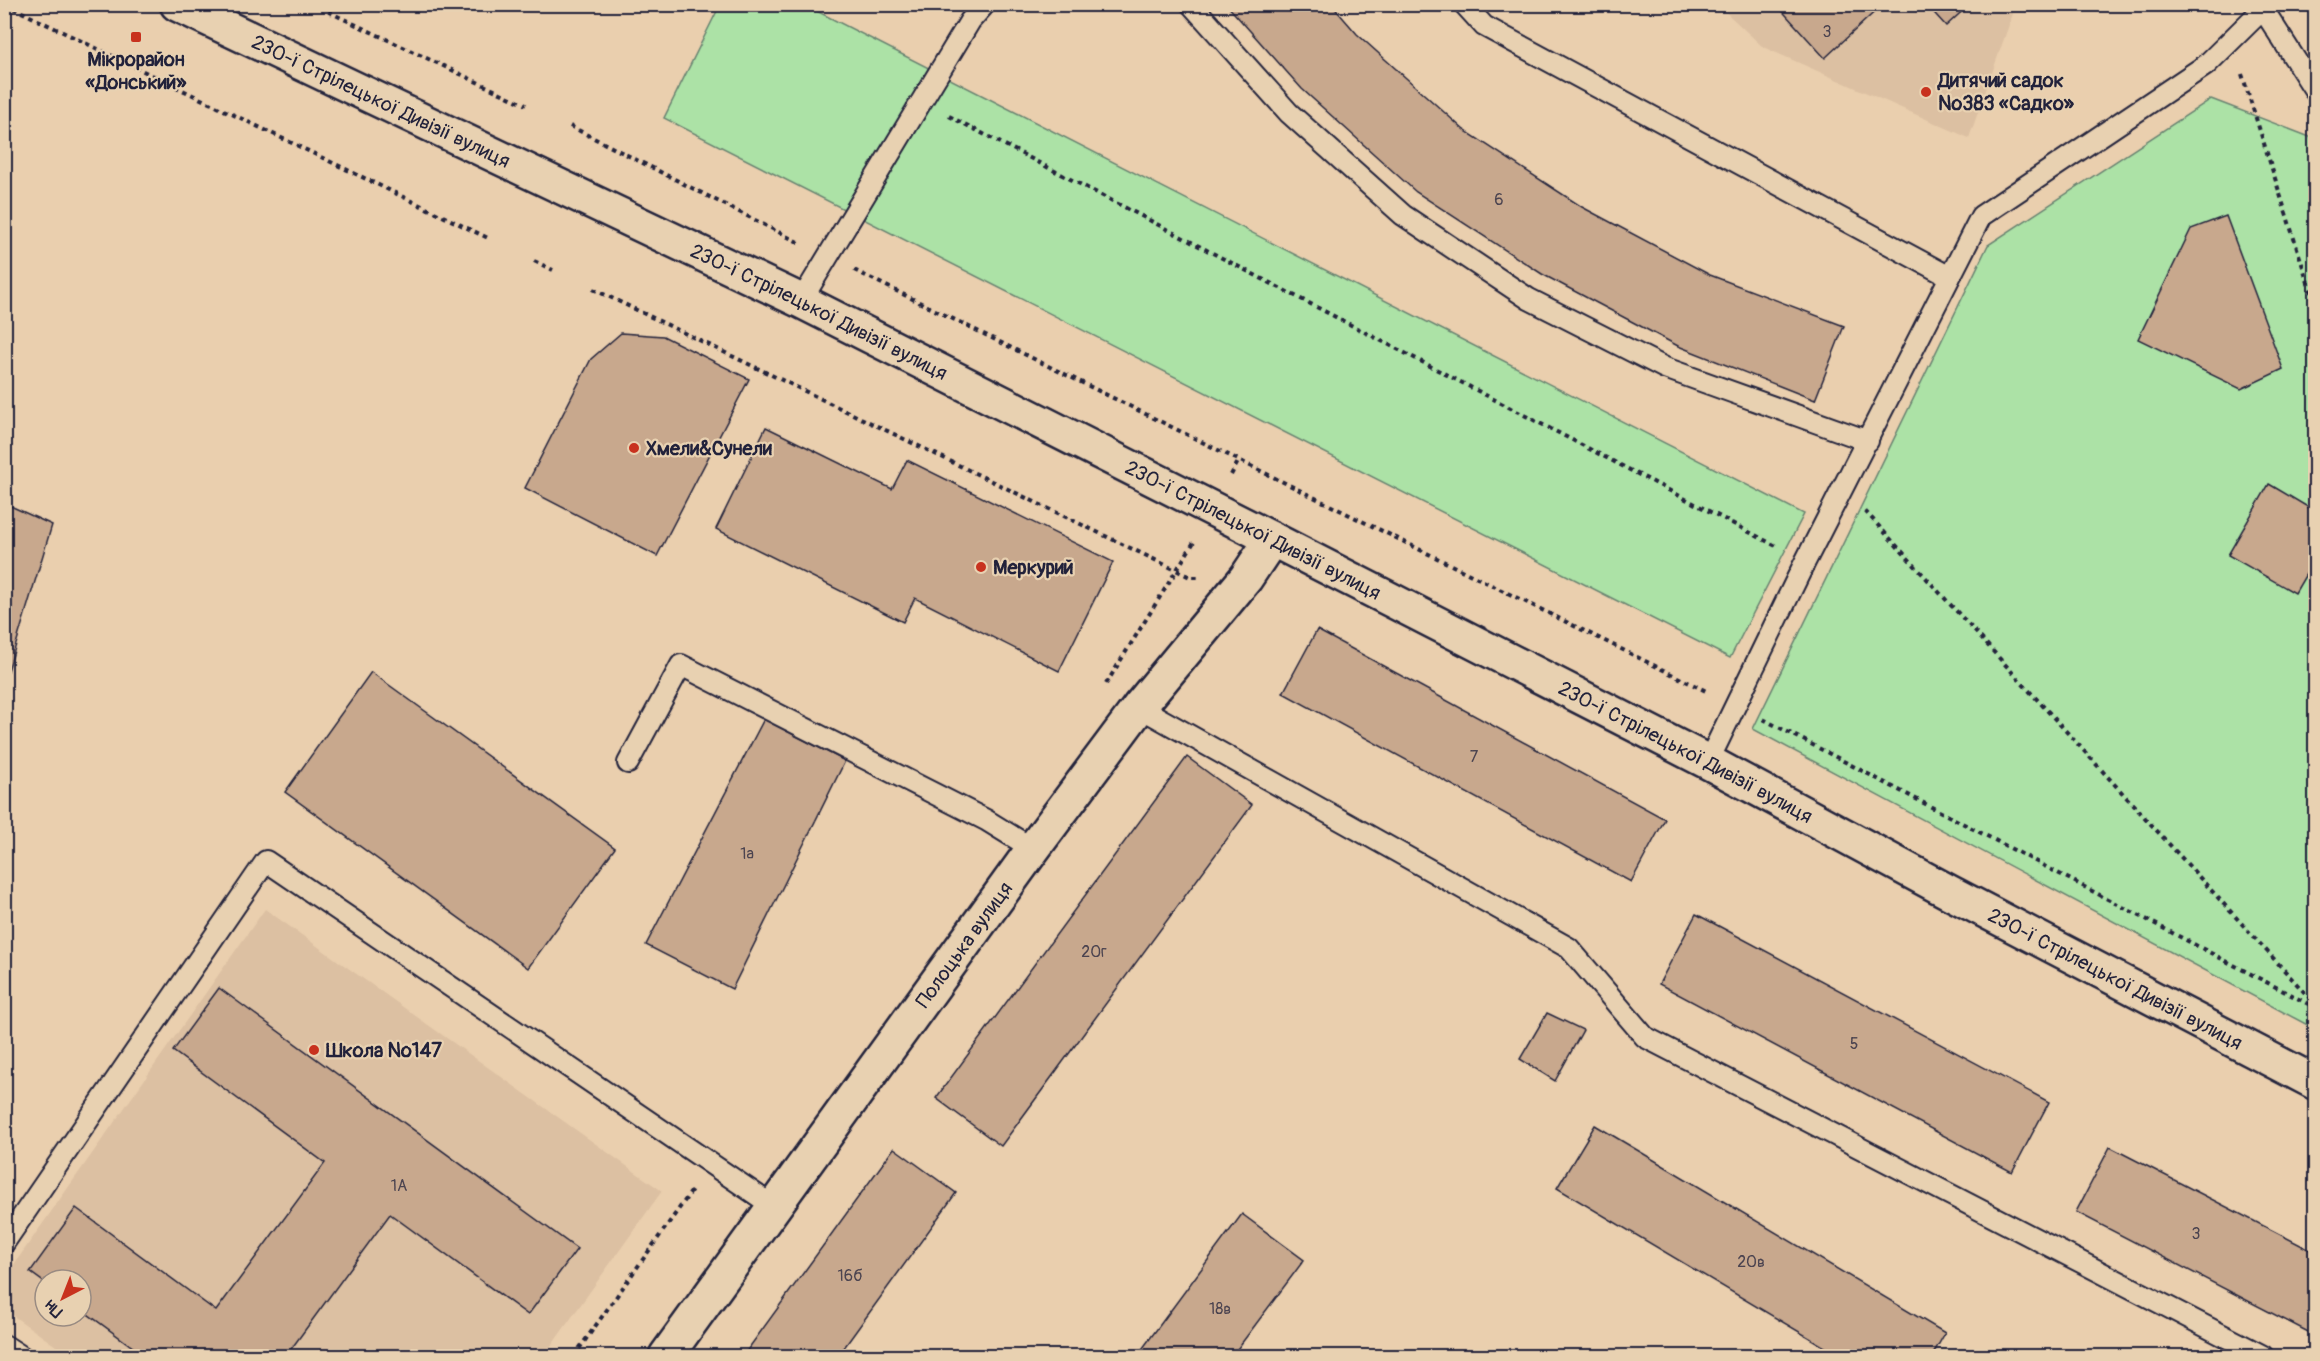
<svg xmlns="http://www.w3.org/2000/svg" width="2320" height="1361" font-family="Pangolin,sans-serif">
<rect width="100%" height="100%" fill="#eacfae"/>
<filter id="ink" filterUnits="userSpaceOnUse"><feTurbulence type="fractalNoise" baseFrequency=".0167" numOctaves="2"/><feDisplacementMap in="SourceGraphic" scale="12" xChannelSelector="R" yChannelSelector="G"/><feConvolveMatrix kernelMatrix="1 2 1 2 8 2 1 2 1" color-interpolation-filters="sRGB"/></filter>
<g filter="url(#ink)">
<path fill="#dcc0a2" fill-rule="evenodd" d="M1718 5H2016L1969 138 1763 47Z
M265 909 662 1191 544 1356H70L5 1310V1277ZM45 1280H81V1316H45Z"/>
<path fill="#ace2a6" stroke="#678270" stroke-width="1.5" d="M720 5H805L1804 514 1730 658 664 118Z
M2211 99 2315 139V1029L1753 729 1988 245Z"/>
<path fill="#c8a88d" stroke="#22223b" stroke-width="1.5" d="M1226 4H1331L1357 34 1464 130 1582 207 1710 275 1844 326 1815 400 1678 346 1542 274 1416 192 1302 89Z
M1776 4H1883L1825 58Z
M1926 4H1970L1946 26Z
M2226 216 2283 369 2241 389 2138 339 2191 229Z
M621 333 663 336 749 379 657 556 525 488 591 359Z
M766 427 892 489 907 460 1113 562 1059 671 915 598 903 622 716 529Z
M2269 484 2316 512V557L2295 593 2228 555Z
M4 503 52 525 4 684Z
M1317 630 1665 819 1631 882 1283 693Z
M371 672 615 848 528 968 285 792Z
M764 719 845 761 732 989 646 945Z
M1187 757 1252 805 1001 1146 936 1098Z
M1696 914 2049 1102 2012 1172 1659 984Z
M219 988 577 1249 528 1315 390 1214 286 1356H145L81 1309V1280H45V1283L30 1272 76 1208 216 1311 325 1163 173 1051Z
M1547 1013 1583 1030 1555 1081 1520 1059Z
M1595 1125 1945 1333 1932 1356H1840L1557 1188Z
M2110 1147 2316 1253V1336L2076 1212Z
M894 1148 956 1193 838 1356H743Z
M1242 1214 1304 1260 1232 1356H1137Z"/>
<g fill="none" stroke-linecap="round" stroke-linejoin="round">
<defs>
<path id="service" d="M1191 4 1289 113 1403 215 1529 299 1665 368 1868 441
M1464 4 1484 26 1950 277
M2263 9 2316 92
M801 301 970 21 985 4
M1139 707 1569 948 1645 1037 2263 1356
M1708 762 1805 562 1981 216 2206 65 2268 4
M628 763 681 665 986 820 1033 849
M4 1243 266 861 773 1206
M4 1345 21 1356"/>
<g id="tertiary">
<path id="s1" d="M177 4 801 301 1272 539 1708 762 1949 892 2316 1083"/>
<path id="s2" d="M666 1356 1033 849 1139 707 1246 578 1272 539"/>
</g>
</defs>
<use href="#service" stroke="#22223b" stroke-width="24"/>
<use href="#tertiary" stroke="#22223b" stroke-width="38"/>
<path stroke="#22223b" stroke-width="4" stroke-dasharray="4.5 4.5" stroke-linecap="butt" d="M5 4 490 239
M312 4 526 105
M2242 74 2316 308
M949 116 1778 547
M570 126 802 244
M534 261 553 270
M854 270 1708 692
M593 289 1178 571 1190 577H1198
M1231 475 1239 460
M1865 511 2316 1005
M1106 684 1194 542
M1763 719 2316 1008
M574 1356 693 1189"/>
<use href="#service" stroke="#e8d1b1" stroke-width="20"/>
<use href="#tertiary" stroke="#e8d1b1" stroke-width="33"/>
</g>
</g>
<g fill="#c8321e" stroke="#e8d1b1" stroke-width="2">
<rect x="130" y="31" width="12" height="12" rx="3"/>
<circle cx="1926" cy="92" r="6"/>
<circle cx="634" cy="448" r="6"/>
<circle cx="981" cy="567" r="6"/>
<circle cx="314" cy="1050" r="6"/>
</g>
<g text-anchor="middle" stroke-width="4.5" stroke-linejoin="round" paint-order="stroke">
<g font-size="16" fill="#4c4450">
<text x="1827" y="37">3</text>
<text x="1499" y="205">6</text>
<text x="1474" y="762">7</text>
<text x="747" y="859">1а</text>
<text x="1094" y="957">20г</text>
<text x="1854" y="1049">5</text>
<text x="399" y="1191">1А</text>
<text x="2196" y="1239">3</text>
<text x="1751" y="1267">20в</text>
<text x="850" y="1281">16б</text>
<text x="1220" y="1314">18в</text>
</g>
<g font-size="20" font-weight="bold" fill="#22223b" stroke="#e8d1b1" text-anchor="start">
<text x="136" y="66" text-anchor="middle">Мікрорайон<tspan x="136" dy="23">«Донський»</tspan></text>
<text x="1938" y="87">Дитячий садок<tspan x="1938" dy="23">№383 «Садко»</tspan></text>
<text x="646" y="455">Хмели&amp;Сунели</text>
<text x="993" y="574">Меркурий</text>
<text x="326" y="1057">Школа №147</text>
</g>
<g font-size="20" fill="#22223b" stroke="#e8d1b1">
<text dy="7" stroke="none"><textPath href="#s1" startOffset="226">230-ї Стрілецької Дивізії вулиця</textPath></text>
<text dy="7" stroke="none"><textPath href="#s1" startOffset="712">230-ї Стрілецької Дивізії вулиця</textPath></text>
<text dy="7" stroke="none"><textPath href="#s1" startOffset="1198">230-ї Стрілецької Дивізії вулиця</textPath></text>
<text dy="7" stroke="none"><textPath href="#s1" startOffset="1684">230-ї Стрілецької Дивізії вулиця</textPath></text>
<text dy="7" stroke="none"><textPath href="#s2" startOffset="508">Полоцька вулиця</textPath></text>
<text dy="7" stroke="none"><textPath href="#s1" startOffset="2170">230-ї Стрілецької Дивізії вулиця</textPath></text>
</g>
</g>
<rect width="2320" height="1361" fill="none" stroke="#e8d1b1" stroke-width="24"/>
<rect x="12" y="12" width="2296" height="1337" fill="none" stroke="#22223b" stroke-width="2" filter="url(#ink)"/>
<g transform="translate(63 1298) rotate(222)"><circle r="28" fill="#e8d1b1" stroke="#998b82" stroke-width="1.5"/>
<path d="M0-4.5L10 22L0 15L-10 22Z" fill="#c8321e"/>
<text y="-9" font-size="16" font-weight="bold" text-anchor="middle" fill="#22223b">Пн</text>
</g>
</svg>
